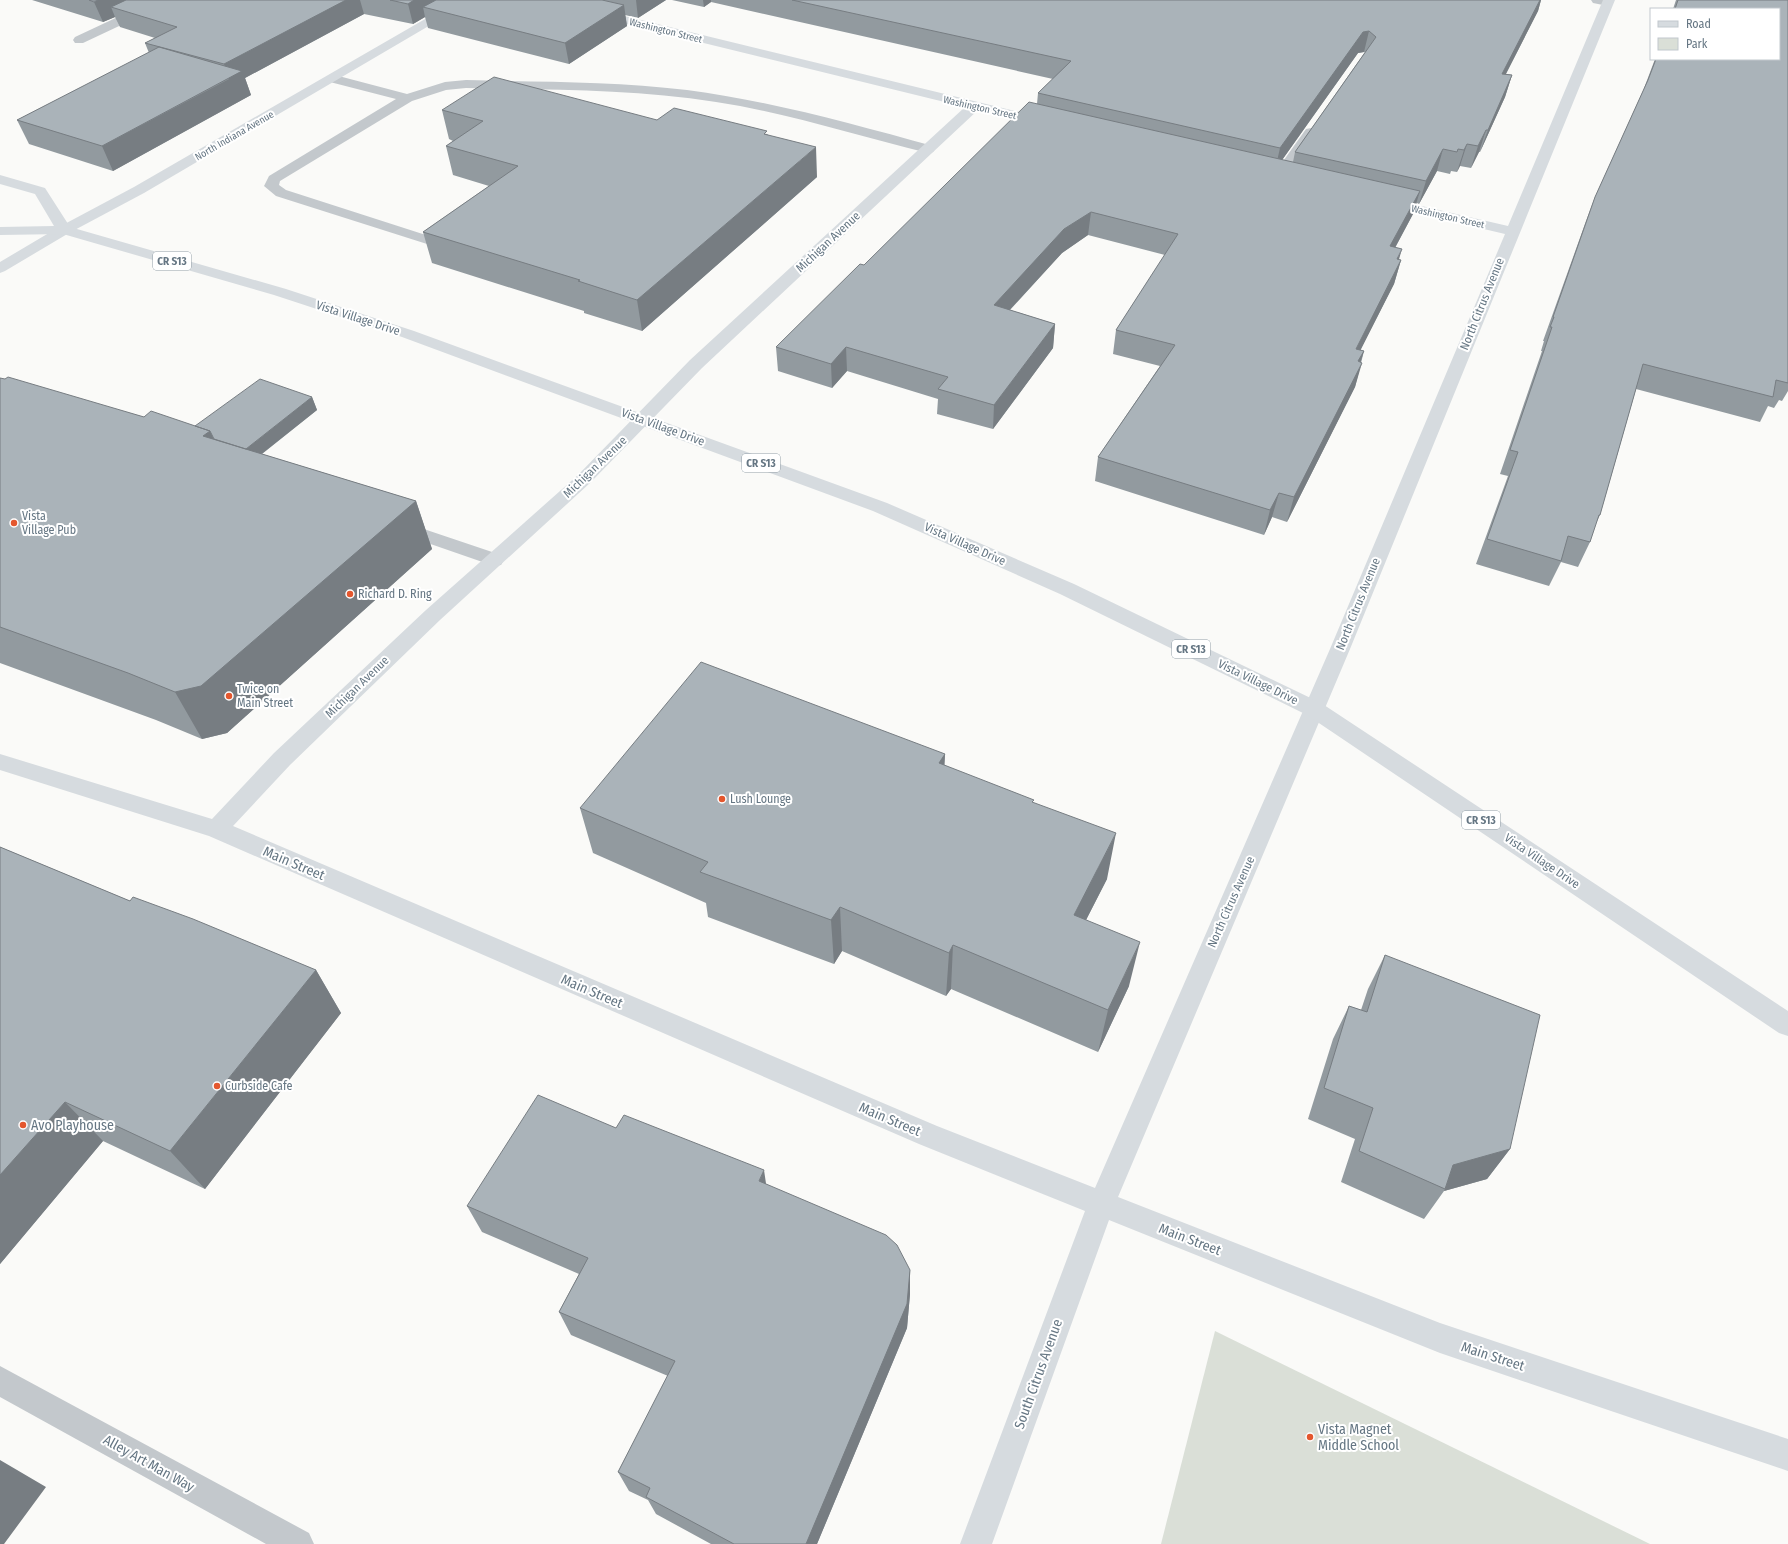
<svg xmlns="http://www.w3.org/2000/svg" width="1788" height="1544" font-family="'Fira Sans Condensed',sans-serif">
<rect width="100%" height="100%" fill="#fafaf8"/>
<path fill="#dadfd7" d="M1215 1331 1650 1544H1161Z"/>
<g fill="none" stroke-linecap="round" stroke-linejoin="round">
<path fill="#c3c8cc" fill-rule="evenodd" d="M154 0H170L168 3 83 43H75L73 40 75 37Z
M331 74 407 94 445 82 466 80C540 82 614 81 687 90 771 101 852 124 933 146L935 149 933 152 928 153C857 136 788 113 716 102 633 89 550 90 466 88L446 90 412 101 280 181 279 185 286 190 432 237 434 240 432 243 427 244 276 196 264 186 269 176 396 99 326 81 325 78Z
M1311 128 1316 129 1318 132 1284 180H1274L1272 177 1274 174 1306 129Z
M400 521 501 555 504 560 501 565 494 566 393 531 391 527 393 523Z
M0 1366 309 1533 314 1544H266L0 1397Z"/>
<path fill="#c3c8cc" fill-rule="evenodd" d="M1591 0H1613L1614 2 1608 6 1593 3Z"/>
<path fill="#d6dbdf" fill-rule="evenodd" d="M458 0H473L144 193 69 233 5 271 0 273V262L59 227 134 187Z
M538 0H559L1044 118 1049 119 1051 122 1049 125 1044 126 978 110 702 368 590 483 440 620 290 765 233 826 937 1126 1095 1188 1330 649 1505 234 1382 205 1380 202 1382 199 1387 198 1508 226 1603 0H1615L1350 649 1118 1197 1440 1323 1788 1439V1471L1440 1353 1109 1220 992 1544H960L1085 1211 919 1144 209 836 0 770V754L212 819 274 753 426 610 578 475 690 360 965 107 540 3Z"/>
<path fill="#d6dbdf" fill-rule="evenodd" d="M0 175 45 188 70 227 286 289 414 331 887 503 1074 584 1321 703 1788 1011V1036L1779 1033 1307 715 1060 594 873 511 402 337 274 295 63 234 0 235V227L54 226 35 194 0 184Z"/>
</g>
<path fill="#929a9f" fill-rule="evenodd" d="M32 0H666L638 18 625 15 627 26 569 64 428 28 425 17 413 24 364 14 245 78 251 95 113 171 29 144 17 120 149 53 145 43 155 38 120 27 115 17 103 22Z
M672 0H1541L1538 11 1506 74 1512 75 1505 97 1480 152H1479L1471 168 1460 166 1457 172 1451 171 1450 174 1437 171 1419 204 1417 203 1413 214 1395 248 1399 260H1401L1394 284 1360 350 1364 351 1355 387 1287 522 1272 517 1264 535 1095 481 1098 457 1160 366 1113 354 1116 330 1165 255 1088 235 1062 253 1010 310 1055 324 1053 348 993 429 937 414 938 399 847 371 832 388 778 371 776 347 1037 104 1038 93 1053 79 711 2 704 7ZM1364 52H1365L1295 152 1293 162 1282 160 1358 53Z
M1676 0H1788V391L1782 401 1779 400 1774 408 1768 406 1760 422 1636 389 1600 515 1595 525 1590 542 1578 567 1561 562 1549 586 1476 564 1508 476 1500 474 1542 351H1541L1544 341H1543L1586 221 1595 197 1643 91 1655 59H1779V9H1673Z
M442 110 657 120 767 134 817 177 642 331 584 313V311L432 263 423 232 489 186 453 175 446 146 453 141 449 139Z
M0 378 144 417 195 426 312 397 317 410 262 454 416 501 432 549 227 733 202 739 156 720 0 663Z
M945 754 944 765 1033 803 1107 879 1086 920 1129 986 1098 1052 951 989 946 996 842 951 834 964 708 917 706 903 593 853 580 808Z
M0 847 130 901 316 970 341 1013 205 1189 103 1141 0 1264Z
M1385 955 1510 1149 1487 1179 1444 1191 1424 1219 1341 1182 1355 1139 1308 1119 1333 1039 1349 1006 1361 1010 1368 989Z
M616 1128 766 1184 910 1270V1294L907 1328 817 1544H711L656 1514 648 1500 629 1491 618 1472 668 1376 571 1335 559 1312 579 1274 482 1232 467 1206Z"/>
<path fill="#777d82" d="M98 0H150L111 7 115 17 103 22 94 2Z
M346 0H360L364 14 245 78 251 95 113 171 102 146 229 79 224 64Z
M414 0H455L423 7 425 17 413 24 408 4Z
M636 0H666L638 18Z
M703 0H711V2L704 7Z
M1540 0H1541L1538 11 1495 95 1502 74Z
M624 5 627 26 569 64 565 43Z
M1369 31 1364 52 1358 53 1275 170 1280 148 1363 32Z
M1512 75 1505 97 1480 152 1488 130Z
M1486 130 1479 152 1471 168 1478 146Z
M1467 144 1460 166 1457 172 1464 150Z
M816 147 817 177 642 331 637 300Z
M1443 149 1437 171 1419 204 1426 181Z
M1420 191 1413 214 1383 270 1390 246Z
M1091 212 1088 235 1062 253 992 329 994 305 1064 229Z
M1402 249 1395 273 1397 259Z
M1401 260 1394 284 1349 373 1356 349Z
M1055 324 1053 348 993 429 994 405Z
M846 347 847 371 832 388 831 364Z
M1364 351 1358 370 1362 363 1355 387 1287 522 1294 497 1358 361Z
M312 397 317 410 245 467 240 454Z
M210 431 231 478 203 436Z
M1279 493 1272 517 1264 535 1270 510Z
M416 501 432 549 227 733 202 739 175 692Z
M945 754 943 801 939 763Z
M1116 833 1107 879 1066 959 1074 915Z
M840 907 842 951 834 964 831 920Z
M1140 942 1129 986 1098 1052 1108 1010Z
M953 945 951 989 946 996 949 953Z
M316 970 341 1013 205 1189 170 1151Z
M65 1102 103 1141 0 1264V1175Z
M1510 1149 1487 1179 1444 1191 1445 1189 1453 1165Z
M764 1170 768 1197 759 1181Z
M910 1270V1294L907 1328 817 1544H806Z
M0 1460 46 1487 4 1544H0Z"/>
<path fill="#aab3b9" stroke="#777d82" d="M89 0H98L94 2Z
M126 0H346L224 64 145 43 177 27 111 7Z
M390 0H414L408 4Z
M436 0H602L624 5 565 43 423 7Z
M792 0H1540L1502 74 1512 75 1488 130H1486L1478 146 1467 144 1464 150 1458 149 1457 152 1443 149 1426 181 1295 152 1376 37 1369 31 1363 32 1280 148 1038 93 1071 61Z
M1678 0H1788V383L1776 380 1773 397 1643 364 1600 515H1599L1590 542 1568 536 1561 561 1487 539 1518 452 1510 450 1552 327H1550L1554 317H1553L1595 197 1648 80 1656 59H1779V9H1675Z
M159 47 242 71 102 146 17 120Z
M494 77 657 120 674 108 767 131 764 134 816 147 637 300 578 281 580 280 423 232 518 166 446 146 483 121 442 110Z
M1029 102 1420 191 1390 246 1402 249 1397 259 1401 260 1356 349 1364 351 1358 361 1362 363 1294 497 1279 493 1270 510 1098 457 1175 345 1116 330 1178 234 1091 212 1064 229 994 305 1055 324 994 405 938 389 948 377 846 347 831 364 776 347 860 264 864 265Z
M8 377 144 417 151 411 210 431 203 436 416 501 201 686 175 692 128 673 0 627V378L5 379Z
M260 379 312 397 246 449 214 439 210 431 195 426Z
M701 662 945 754 939 763 1034 800 1032 802 1116 833 1074 915 1140 942 1108 1010 953 945 949 953 840 907 831 920 700 872 708 862 580 808Z
M0 847 130 901 133 897 193 919 316 970 170 1151 65 1102 0 1175Z
M1385 955 1540 1015 1510 1149 1453 1165 1445 1189 1359 1151 1373 1108 1324 1088 1349 1006 1367 1012Z
M538 1095 616 1128 624 1115 764 1170 759 1181 886 1235 897 1245 910 1270 907 1304 806 1544H734L646 1497 650 1488 618 1472 675 1361 559 1312 588 1258 467 1206Z"/>
<g fill="#e4572e" stroke="#fff" stroke-width="1.5">
<circle cx="14" cy="523" r="4"/>
<circle cx="350" cy="594" r="4"/>
<circle cx="229" cy="696" r="4"/>
<circle cx="722" cy="799" r="4"/>
<circle cx="217" cy="1086" r="4"/>
<circle cx="23" cy="1125" r="4"/>
<circle cx="1310" cy="1437" r="4"/>
</g>
<g text-anchor="middle" stroke-width="4" stroke-linejoin="round" paint-order="stroke">
<g font-size="10" fill="#657683" stroke="#fff">
<text transform="translate(666 30) rotate(14)" y="4">Washington Street</text>
<text transform="translate(980 107) rotate(13)" y="4">Washington Street</text>
<text transform="translate(234 135) rotate(-30)" y="4">North Indiana Avenue</text>
<text transform="translate(1448 216) rotate(13)" y="4">Washington Street</text>
</g>
<g fill="#fff" stroke="#939fa8" stroke-width="1">
<rect x="153" y="252" width="38" height="18" rx="3"/>
<rect x="742" y="454" width="38" height="18" rx="3"/>
<rect x="1172" y="640" width="38" height="18" rx="3"/>
<rect x="1462" y="811" width="38" height="18" rx="3"/>
</g>
<g font-size="11" font-weight="bold" fill="#657683">
<text x="172" y="265">CR S13</text>
<text x="761" y="467">CR S13</text>
<text x="1191" y="653">CR S13</text>
<text x="1481" y="824">CR S13</text>
</g>
<g font-size="12" fill="#657683" stroke="#fff">
<text transform="translate(828 242) rotate(-43)" y="4">Michigan Avenue</text>
<text transform="translate(1482 304) rotate(-68)" y="4">North Citrus Avenue</text>
<text transform="translate(358 318) rotate(18)" y="4">Vista Village Drive</text>
<text transform="translate(663 427) rotate(20)" y="4">Vista Village Drive</text>
<text transform="translate(595 467) rotate(-44)" y="4">Michigan Avenue</text>
<text transform="translate(965 544) rotate(24)" y="4">Vista Village Drive</text>
<text transform="translate(1358 604) rotate(-68)" y="4">North Citrus Avenue</text>
<text transform="translate(1258 682) rotate(26)" y="4">Vista Village Drive</text>
<text transform="translate(357 687) rotate(-44)" y="4">Michigan Avenue</text>
<text transform="translate(1542 861) rotate(34)" y="4">Vista Village Drive</text>
<text transform="translate(1231 902) rotate(-66)" y="4">North Citrus Avenue</text>
</g>
<g font-size="12" fill="#657683" stroke="#fff" text-anchor="start">
<text x="22" y="520">Vista<tspan x="22" dy="14">Village Pub</tspan></text>
<text x="358" y="598">Richard D. Ring</text>
<text x="237" y="693">Twice on<tspan x="237" dy="14">Main Street</tspan></text>
<text x="730" y="803">Lush Lounge</text>
<text x="225" y="1090">Curbside Cafe</text>
</g>
<g font-size="14" fill="#657683" stroke="#fff">
<text transform="translate(294 863) rotate(23)" y="5">Main Street</text>
<text transform="translate(592 991) rotate(23)" y="5">Main Street</text>
<text transform="translate(890 1119) rotate(23)" y="5">Main Street</text>
<text transform="translate(1190 1239) rotate(21)" y="5">Main Street</text>
<text transform="translate(1493 1356) rotate(18)" y="5">Main Street</text>
<text transform="translate(1038 1374) rotate(-70)" y="5">South Citrus Avenue</text>
<text transform="translate(149 1463) rotate(29)" y="5">Alley Art Man Way</text>
</g>
<g font-size="14" fill="#657683" stroke="#fff" text-anchor="start">
<text x="31" y="1130">Avo Playhouse</text>
<text x="1318" y="1434">Vista Magnet<tspan x="1318" dy="16">Middle School</tspan></text>
</g>
</g>
<rect x="1650" y="8" width="130" height="52" fill="#ffffff" stroke="#c1c8cd"/>
<rect x="1658" y="21" width="20" height="6" fill="#d6dbdf" stroke="#c1c8cd"/>
<text x="1686" y="28" font-size="12" fill="#657683">Road</text>
<rect x="1658" y="38" width="20" height="12" fill="#dadfd7" stroke="#c1c8cd"/>
<text x="1686" y="48" font-size="12" fill="#657683">Park</text>
</svg>
